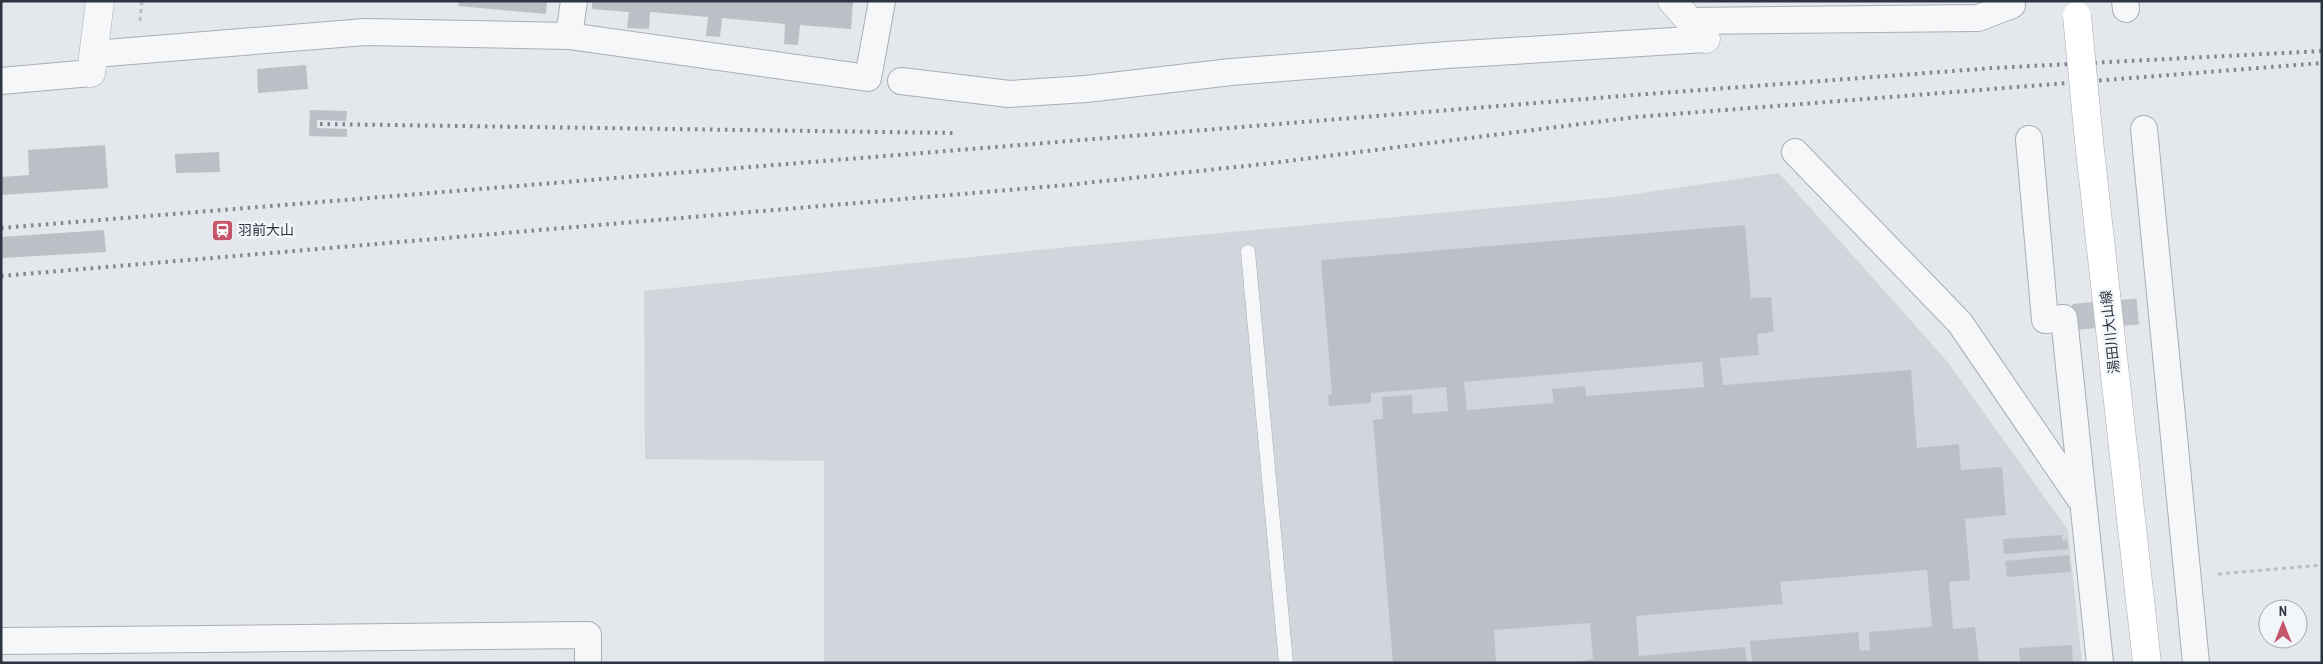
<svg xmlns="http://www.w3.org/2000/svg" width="2323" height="664" font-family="'Archivo Narrow','Noto Sans JP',sans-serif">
<rect width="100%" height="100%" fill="#e4e7eb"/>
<path fill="#d2d6dc" d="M1779 173 1947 361 2068 530 2082 663H824V461L645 459 644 291 1058 248 1613 197Z"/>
<path fill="#bbc0c7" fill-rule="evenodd" d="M459 1H547L546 14 458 6Z
M592 1H853L851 29 800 25 798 45 784 44 785 24 722 18 720 37 706 36 708 17 650 12 649 29 627 28 629 12 592 9Z
M306 65 308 89 258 93 257 69Z
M310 110 347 111 346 121 317 120V128L347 129V137L309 136Z
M105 145 108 188 1 195V177L29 175 28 150Z
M219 152 220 172 176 173 175 154Z
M1745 225 1751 298 1771 297 1774 332 1757 334 1759 355 1720 358 1723 385 1911 370 1917 448 1959 444 1961 470 2002 467 2006 515 1965 519 1970 580 1949 582 1953 629 1975 627 1979 663H1748L1752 661 1750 641 1858 632 1860 651 1870 650 1869 632 1932 627 1927 570 1780 582 1783 604 1636 616 1639 656 1745 647 1747 663H1569L1593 659 1590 623 1494 630 1496 663H1393L1373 420 1383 419 1382 397 1412 395 1413 414 1448 411 1446 387 1371 393V403L1329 406 1328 395 1332 394 1321 260ZM1702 362 1704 387 1586 396 1585 386 1552 389 1554 403 1467 410 1464 382Z
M104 230 106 252 1 258V237Z
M2062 535V541L2067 540 2068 549 2004 554 2003 539Z
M2069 555 2071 572 2007 577 2005 561Z
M2072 645 2073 663H2020L2019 648Z"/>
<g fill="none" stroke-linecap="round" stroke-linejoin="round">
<path stroke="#bfc3c9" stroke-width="26" stroke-dasharray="26 13" stroke-linecap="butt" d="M2073 317 2143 311"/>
<defs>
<path id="service" d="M1248 252 1286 663"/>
<path id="minor" d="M2125 1 2126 9
M1690 21 1978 18 2012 5 2011 1
M569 36 574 1
M94 54 365 32 569 36 868 78 882 1
M1 81 91 73
M901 81 1009 94 1086 89 1231 72 1447 55 1706 39
M2144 129 2196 663
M2029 139 2045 320 2064 318 2100 663
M1795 152 1960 323 2080 499
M1 641 588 635V663"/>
<path id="tertiary" d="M1672 1 1706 39
M91 73 100 1"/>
<path id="secondary" d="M2089 141 2147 663"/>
</defs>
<use href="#service" stroke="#a9aeb5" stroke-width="15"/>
<use href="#minor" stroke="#a9aeb5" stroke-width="28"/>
<use href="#tertiary" stroke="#a9aeb5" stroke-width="29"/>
<use href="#secondary" stroke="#a9aeb5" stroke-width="29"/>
<path stroke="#babdc2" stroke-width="3" stroke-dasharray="4 4" stroke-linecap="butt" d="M140 21 142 1
M1 187 28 185
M1 254 18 253
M2218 574 2322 565"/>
<use href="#service" stroke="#f6f7f9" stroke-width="14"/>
<use href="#minor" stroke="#f6f7f9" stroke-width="26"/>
<use href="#tertiary" stroke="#f6f7f9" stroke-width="28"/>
<use href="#secondary" stroke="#fff" stroke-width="28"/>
<path stroke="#7e8793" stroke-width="4" stroke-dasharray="2.5 5" stroke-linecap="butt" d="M320 124 954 133
M1 228 1634 95 1993 68 2322 51
M1 276 1067 185 1264 164 1636 117 2322 63"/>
<defs>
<path id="secondary-bridge" d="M2077 16 2089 141"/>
</defs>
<use href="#secondary-bridge" stroke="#a9aeb5" stroke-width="29" stroke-linecap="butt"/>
<use href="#secondary-bridge" stroke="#fff" stroke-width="28"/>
</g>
<defs>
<symbol id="station-square" viewBox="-11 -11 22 22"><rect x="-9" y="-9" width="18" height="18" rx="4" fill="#c4556a" stroke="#f3f6f8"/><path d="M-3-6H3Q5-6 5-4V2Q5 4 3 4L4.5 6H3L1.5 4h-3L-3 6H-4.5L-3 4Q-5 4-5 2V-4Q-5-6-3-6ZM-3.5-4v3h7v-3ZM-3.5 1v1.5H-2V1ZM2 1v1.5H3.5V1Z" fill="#fff"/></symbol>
</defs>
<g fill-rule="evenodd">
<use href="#station-square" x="210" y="218" width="25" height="25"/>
</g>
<g text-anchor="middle" stroke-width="5" stroke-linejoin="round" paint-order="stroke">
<g font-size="14" fill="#2d3542" stroke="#f3f6f8" text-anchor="start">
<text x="238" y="235">羽前大山</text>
</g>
<g font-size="14" fill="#2d3542" stroke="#f3f6f8">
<text transform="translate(2110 332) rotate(-96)" y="5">湯田川大山線</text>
</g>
</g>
<rect width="2323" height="664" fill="none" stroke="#2d3542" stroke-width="5"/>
<g transform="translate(2283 624)"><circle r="24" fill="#f3f6f8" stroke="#a4a9af"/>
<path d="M0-4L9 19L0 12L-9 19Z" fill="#c4556a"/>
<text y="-8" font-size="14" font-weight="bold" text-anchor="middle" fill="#2d3542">N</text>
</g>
</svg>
